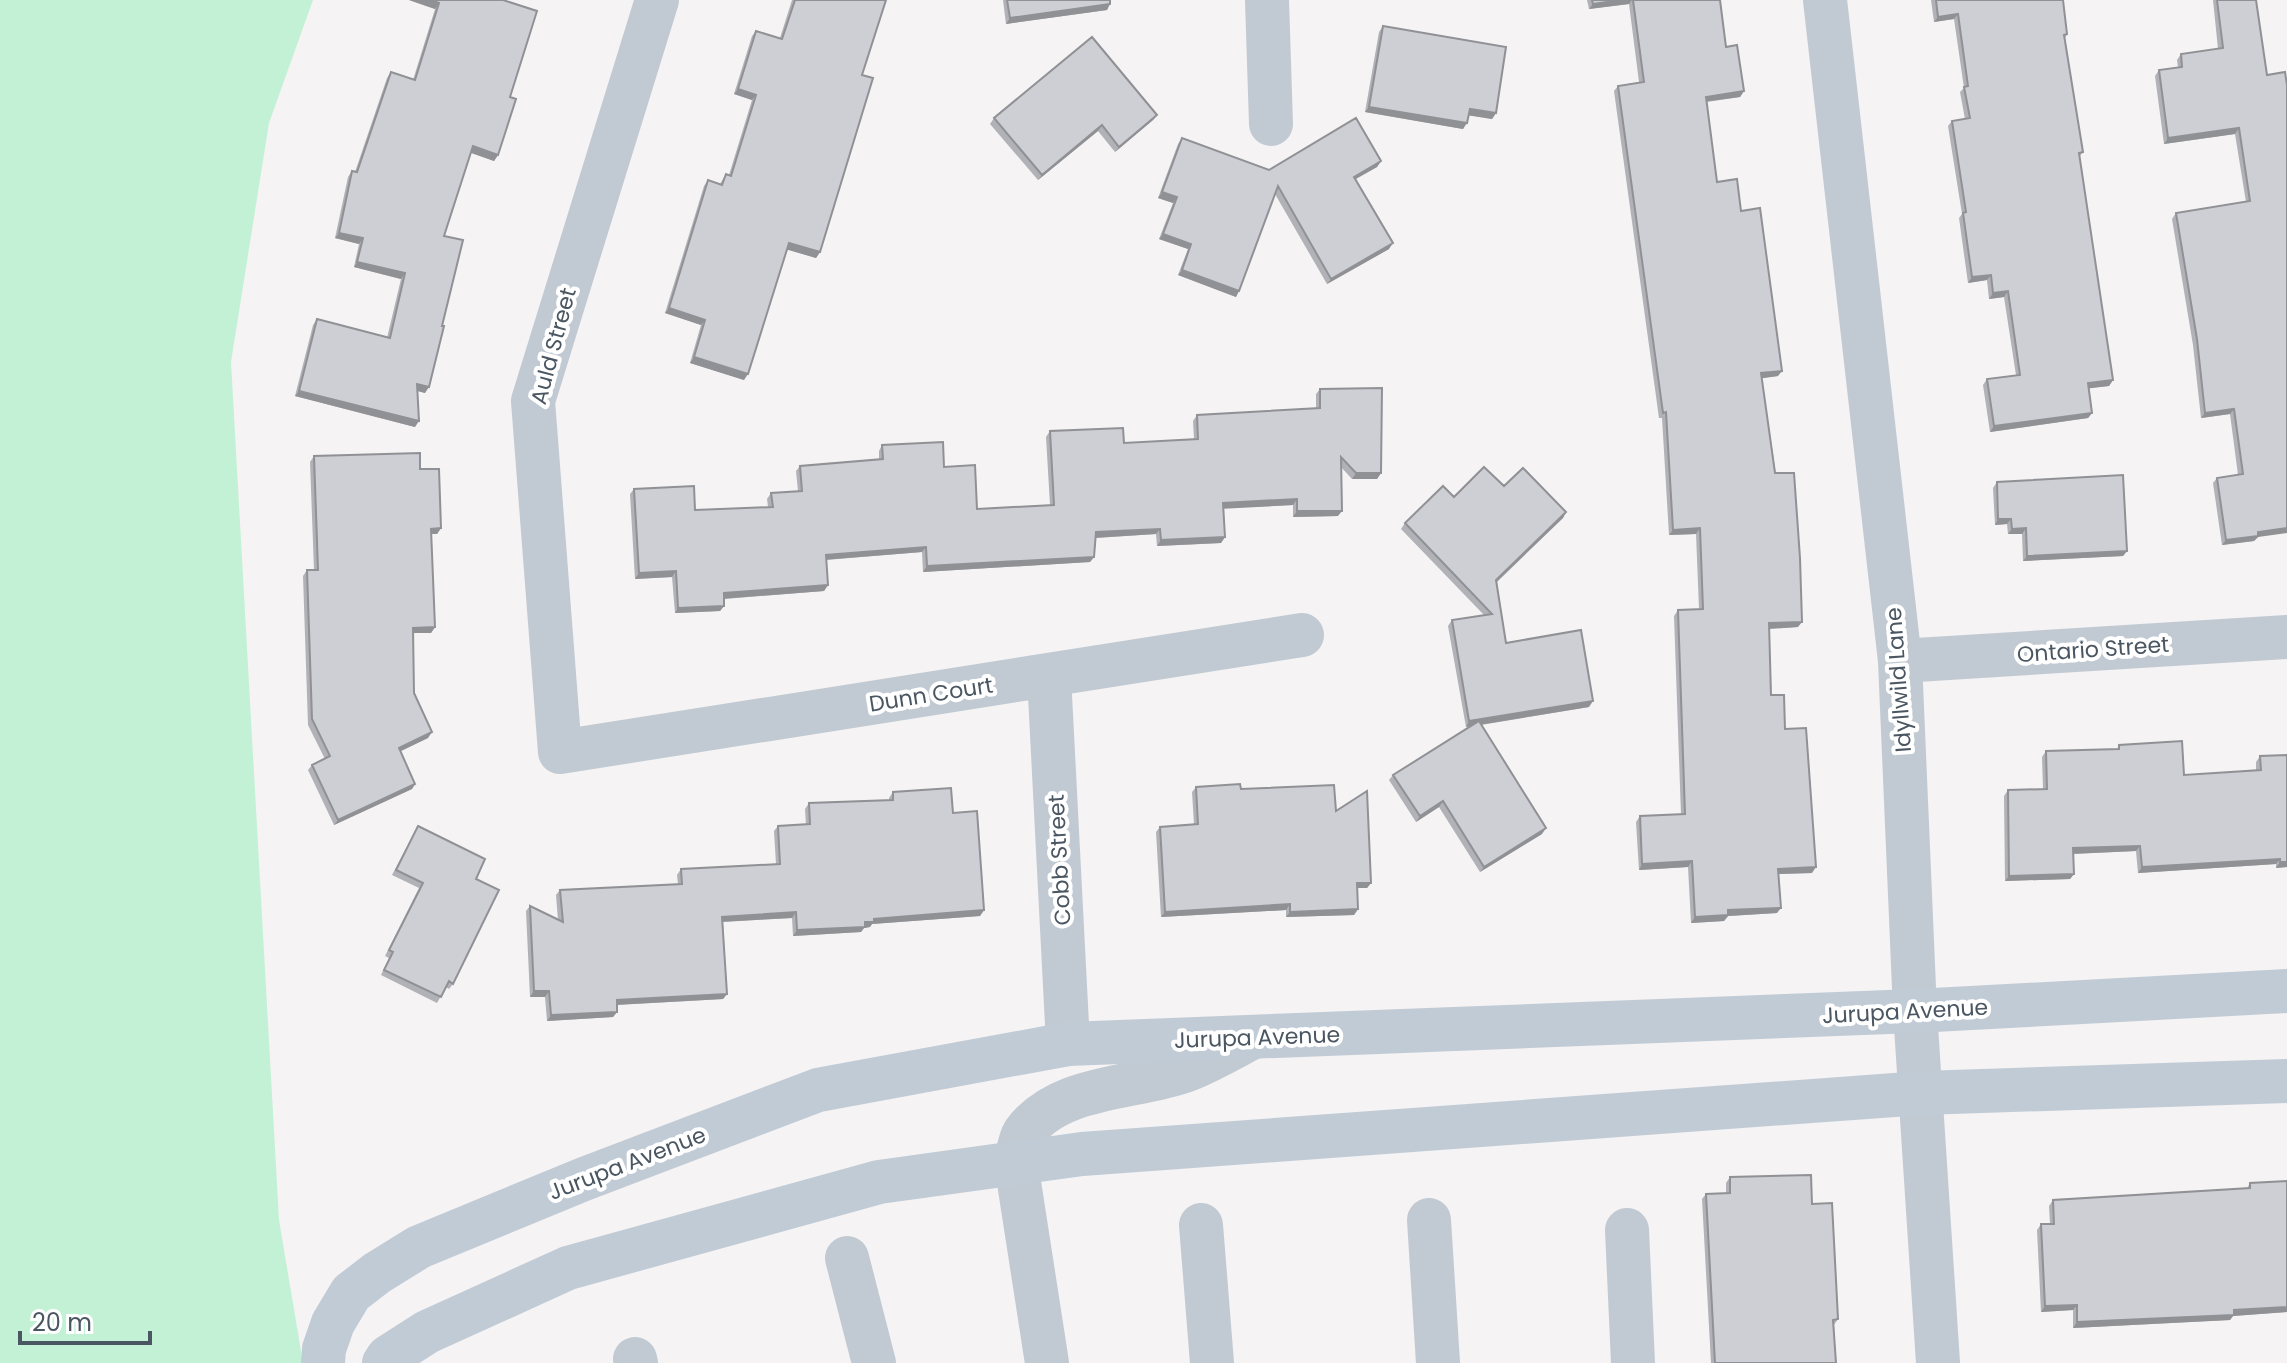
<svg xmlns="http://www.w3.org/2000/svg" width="2287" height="1363" font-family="Poppins,sans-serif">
<rect width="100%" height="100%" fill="#f5f3f3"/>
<path fill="#c3f1d5" d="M0 0H313L269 123 231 362 279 1220 303 1363H0Z"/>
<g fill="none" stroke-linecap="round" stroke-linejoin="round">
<path stroke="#c1cad2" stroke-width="44" d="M657 0 533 401 560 752 1302 635
M1267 0 1271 124
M1825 0 1900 661 1915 1011 1938 1363
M1900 661 2287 637
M1049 676 1068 1044
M1016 1163 1047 1363
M1429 1220 1438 1363
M1201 1225 1212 1363
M1627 1230 1633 1363
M847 1258 874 1363
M635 1359 636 1363"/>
<path stroke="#c1cad2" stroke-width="44" d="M1016 1163C1018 1154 1019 1141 1024 1133 1059 1084 1138 1089 1187 1070 1210 1061 1232 1048 1253 1037"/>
<path stroke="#c1cbd6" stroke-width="44" d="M323 1363 324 1349 333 1323 351 1293 377 1273 419 1247 584 1179 818 1090 1068 1044 1915 1011 2287 991
M384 1363 388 1357 427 1332 568 1268 879 1182 1082 1154 1922 1093 2287 1081"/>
</g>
<path fill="#b0b2b7" d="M409 0H503L510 97 498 155 494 161 471 153 444 236 425 393 418 391 415 427 295 396 313 325 317 319 387 338 401 279 354 267 359 244 335 238 348 177 352 171 355 172 387 78 391 72 413 80 435 9Z
M792 0H886L862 75 820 252 816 258 787 249 744 380 690 363 701 325 665 313 704 186 708 180 720 184 726 174 729 175 752 100 734 94 752 36 756 31 780 38Z
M1003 0H1110L1107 10 1006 24Z
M1587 0H1720L1726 47 1744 91 1740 97 1707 102 1717 182 1741 211 1778 376 1762 378 1798 627 1769 629 1771 695 1785 729 1812 873 1779 874 1777 913 1728 916 1724 921 1691 923 1688 867 1639 870 1636 822 1640 816 1681 815 1674 616 1678 610 1699 609 1696 534 1669 535 1662 418H1659L1614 91 1618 86 1639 82 1629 4 1589 9Z
M1931 0H2063L2067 34 2065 38 2083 152 2079 157 2113 380 2109 386 2088 388 2092 413 2088 418 1990 432 1983 385 1987 379 2016 375 2004 297 1989 299 1987 280 1968 283 1959 218 1962 214 1948 126 1952 121 1965 119 1960 92 1964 88 1954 19 1934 22Z
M2213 0H2256L2258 537 2254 541 2222 545 2213 483 2217 478 2238 475 2230 414 2201 418 2193 345 2172 219 2176 213 2246 202 2235 134 2164 144 2155 76 2159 70 2178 67 2177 60 2181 54 2218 49Z
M1383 26 1496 113 1492 119 1469 115 1463 129 1365 112 1379 32Z
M1157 115 1153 120 1115 152 1098 131 1038 180 990 124 994 118Z
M1182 138 1269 170 1381 161 1377 167 1356 179 1389 249 1327 284 1275 194 1236 297 1178 275 1188 249 1159 239 1173 203 1158 198 1178 144Z
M1320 389 1381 473 1377 479H1352L1341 467 1338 516 1293 517V505L1223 508 1225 537 1221 543 1157 546 1156 534 1096 538 1094 557 1090 562 923 572 922 552 826 560 828 585 824 591 724 599V606L720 611 675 613 672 577 635 579 630 494 634 489 695 510 768 507 767 499 771 493 798 491 796 471 800 466 879 460V451L882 445 944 467 977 509 1050 505 1046 437 1050 431 1124 443 1194 439 1193 421 1197 415 1316 408V394Z
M314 456 420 469 441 528 437 534H431L435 627 431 633H413L414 693 428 738 400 751 415 784 412 789 334 825 308 770 312 765 325 759 308 725 303 576 307 570H314L310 462Z
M1997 482 2127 551 2123 556 2023 561 2022 534H2008L2007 524 1995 525 1993 488Z
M1504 486 1566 512 1563 518 1497 582 1506 643 1589 707 1481 725 1542 834 1480 872 1439 807 1416 822 1389 780 1393 775 1470 726 1466 727 1448 626 1452 620 1484 615 1401 529 1405 523 1454 497Z
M2119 745 2184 775 2256 771V762L2260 756 2287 867 2276 868V864L2138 873 2136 851 2073 854 2074 874 2070 879 2005 881 2004 796 2008 790 2043 789 2042 757 2046 751 2117 749Z
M1196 787 1241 789 1336 811 1371 883 1367 888H1357L1358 909 1354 915 1286 917V910L1161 917 1156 832 1160 827 1194 824 1192 792Z
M893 792 953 813 984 910 980 916 872 924 870 927 864 928 861 932 793 936 792 918 723 922 727 994 723 999 617 1005V1012L613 1017 547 1021 545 997H530L526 911 530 906 558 920 556 895 560 890 678 884 677 875 681 869 776 864 774 831 778 826 806 825 805 809 809 803 889 800V798Z
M418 826 476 879 453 984 449 989 446 987 437 1003 381 975 389 958 385 956 419 888 392 875Z
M1730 1177 1812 1204 1838 1319 1834 1325 1836 1363H1711L1702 1199 1706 1194 1726 1193V1183Z
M2287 1181V1312L2233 1316 2230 1320 2073 1328V1310L2041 1312 2037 1230 2041 1224H2050L2049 1206 2053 1200 2247 1188 2250 1183Z"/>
<path fill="#909195" d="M409 0H430L439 3 435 9Z
M1621 0H1632L1629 4 1589 9 1593 4Z
M1110 4 1107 10 1006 24 1010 18Z
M1958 14 1954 19 1934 22 1938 17Z
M738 89 756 95 752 100 734 94Z
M1744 91 1740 97 1702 102 1706 97Z
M1369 107 1467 123 1463 129 1365 112Z
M1470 109 1496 113 1492 119 1466 115Z
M1157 115 1153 120 1115 152 1119 147Z
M1102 125 1098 131 1038 180 1042 175Z
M2239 128 2235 134 2164 144 2168 138Z
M473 146 498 155 494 161 469 152Z
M1381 161 1377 167 1350 182 1354 177Z
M1162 192 1177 197 1173 203 1158 198Z
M339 233 363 238 359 244 335 238Z
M1163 234 1191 244 1188 249 1159 239Z
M789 243 820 252 816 258 785 249Z
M1393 243 1389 249 1327 284 1331 279Z
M357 262 405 273 401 279 354 267Z
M1182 270 1239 291 1236 297 1178 275Z
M1991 275 1987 280 1968 283 1972 277Z
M2008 291 2004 297 1989 299 1993 293Z
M669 308 705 320 701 325 665 313Z
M694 357 748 374 744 380 690 363Z
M1782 371 1778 376 1757 379 1761 373Z
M2113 380 2109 386 2084 389 2088 383Z
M417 384 429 387 425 393 414 390Z
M299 391 419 421 415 427 295 396Z
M2234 409 2230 414 2201 418 2205 413Z
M2092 413 2088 418 1990 432 1994 426Z
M1356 473H1381L1377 479H1352Z
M1297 499 1293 505 1219 509 1223 503Z
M1297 511H1342L1338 516 1293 517Z
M1566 512 1563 518 1492 586 1496 580Z
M1998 519H2011L2007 524 1995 525Z
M441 528 437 534H427L431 529Z
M1700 528 1696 534 1669 535 1673 530Z
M2026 528 2022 534H2008L2012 529Z
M2287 528V533L2258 537 2254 541 2222 545 2226 540 2258 532Z
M1160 529 1156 534 1092 538 1096 532Z
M1225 537 1221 543 1157 546 1161 540Z
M926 547 922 552 822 560 826 555Z
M2127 551 2123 556 2023 561 2027 556Z
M1094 557 1090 562 923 572 927 566Z
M676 571 672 577 635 579 639 573Z
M828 585 824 591 720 599 724 593Z
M724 606 720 611 675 613 678 608Z
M1802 622 1798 627 1765 629 1769 623Z
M435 627 431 633H409L413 628Z
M1593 701 1589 707 1466 727 1469 721Z
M432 732 428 738 395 754 399 748Z
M415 784 412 789 334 825 338 820Z
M1443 801 1439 807 1416 822 1420 816Z
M1546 828 1542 834 1480 872 1484 867Z
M2140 846 2136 851 2069 854 2073 848Z
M2280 859 2276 864 2138 873 2142 867Z
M1692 861 1688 867 1639 870 1642 864Z
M2280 862H2287V867L2276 868Z
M1816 867 1812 873 1775 874 1778 869Z
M2074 874 2070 879 2005 881 2009 876Z
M1357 883H1371L1367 888H1353Z
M1290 904 1286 910 1161 917 1165 912Z
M1781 908 1777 913 1728 916 1724 921 1691 923 1695 917 1728 910Z
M1358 909 1354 915 1286 917 1290 912Z
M984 910 980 916 872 924 870 927 864 928 861 932 793 936 797 930 865 922 874 919Z
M796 912 792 918 718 922 722 917Z
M534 991H549L545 997H530Z
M727 994 723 999 613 1005 617 1000Z
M617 1012 613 1017 547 1021 551 1015Z
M2077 1305 2073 1310 2041 1312 2045 1306Z
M2287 1307V1312L2233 1316 2230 1320 2073 1328 2077 1322Z"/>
<path fill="#cdcfd5" stroke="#909195" stroke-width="2" d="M430 0H503L537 11 510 97 516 99 498 155 473 146 444 236 463 240 442 326H444L429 387 417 384 419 421 299 391 317 319 390 338 405 273 357 262 363 238 339 233 352 171 357 172 391 72 415 80 439 3Z
M795 0H886L862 75 873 78 820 252 789 243 748 374 694 357 705 320 669 308 708 180 722 185 726 174 731 176 756 95 738 89 756 31 782 39Z
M1007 0H1110V4L1010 18Z
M1592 0H1621L1593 4Z
M1633 0H1720L1726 47 1737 45 1744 91 1706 97 1717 182 1737 179 1741 211 1760 208 1782 371 1761 373 1775 473H1794L1800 558 1802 622 1769 623 1771 695H1784L1785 729 1806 728 1816 867 1778 869 1781 908 1728 910V915L1695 917 1692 861 1642 864 1640 816 1685 814 1678 610 1703 609 1700 528 1673 530 1666 412 1663 413 1618 86 1644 82Z
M1936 0H2063L2067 34 2064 35 2083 152 2079 153 2113 380 2088 383 2092 413 1994 426 1987 379 2020 375 2008 291 1993 293 1991 275 1972 277 1963 213 1966 212 1952 121 1970 118 1964 87 1968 86 1958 14 1938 17Z
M2217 0H2256L2267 75 2285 72 2287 85V528L2258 532V536L2226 540 2217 478 2243 474 2234 409 2205 413 2197 339 2176 213 2250 201 2239 128 2168 138 2159 70 2182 67 2181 54 2223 48Z
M1383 26 1506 47 1496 113 1470 109 1467 123 1369 107Z
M1092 37 1157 115 1119 147 1102 125 1042 175 994 118Z
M1356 118 1381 161 1354 177 1393 243 1331 279 1278 186 1239 291 1182 270 1191 244 1163 234 1177 197 1162 192 1182 138 1269 170Z
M1382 388 1381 473H1356L1341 457 1342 511H1297V499L1223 503 1225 537 1161 540 1160 529 1096 532 1094 557 927 566 926 547 826 555 828 585 724 593V606L678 608 676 571 639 573 634 489 694 486 695 510 773 507 771 493 802 491 800 466 883 459 882 445 943 442 944 467 975 465 977 509 1054 505 1050 431 1123 428 1124 443 1198 439 1197 415 1320 408V389Z
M420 453V469H439L441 528 431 529 435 627 413 628 414 693 432 732 399 748 415 784 338 820 312 765 330 756 312 719 307 570H318L314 456Z
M1484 467 1504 486 1523 468 1566 512 1496 580 1506 643 1581 630 1593 701 1469 721 1452 620 1492 614 1405 523 1443 486 1454 497Z
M2123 475 2127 551 2027 556 2026 528 2012 529 2011 519H1998L1997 482Z
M1479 721 1546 828 1484 867 1443 801 1420 816 1393 775Z
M2182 741 2184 775 2261 770 2260 756 2287 755V862H2280V859L2142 867 2140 846 2073 848 2074 874 2009 876 2008 790 2047 789 2046 751 2119 749V745Z
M1240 784 1241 789 1334 785 1336 811 1367 791 1371 883H1357L1358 909 1290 912V904L1165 912 1160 827 1198 824 1196 787Z
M951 788 953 813 977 811 984 910 874 919V922H865V927L797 930 796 912 722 917 727 994 617 1000V1012L551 1015 549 991H534L530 906 563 922 560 890 682 884 681 869 780 864 778 826 810 824 809 803 893 800V792Z
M418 826 485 859 476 879 499 890 453 984 449 981 441 997 384 970 393 952 389 950 423 883 396 870Z
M1811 1175 1812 1204 1832 1203 1838 1319 1833 1320 1836 1363H1715L1706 1194 1730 1193V1177Z
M2287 1181V1307L2234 1310V1315L2077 1322V1305L2045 1306 2041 1224H2054L2053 1200 2250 1188V1183Z"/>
<g text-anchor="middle" stroke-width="8" stroke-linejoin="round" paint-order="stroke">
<g font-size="22" fill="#4a5661" stroke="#fff">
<text transform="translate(553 346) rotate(-75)" y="8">Auld Street</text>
<text transform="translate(2093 649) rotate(-4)" y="8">Ontario Street</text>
<text transform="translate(1898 680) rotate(-94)" y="8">Idyllwild Lane</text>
<text transform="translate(931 694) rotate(-9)" y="8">Dunn Court</text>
<text transform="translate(1059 860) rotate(-93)" y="8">Cobb Street</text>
<text transform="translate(1905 1011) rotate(-3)" y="8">Jurupa Avenue</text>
<text transform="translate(1257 1037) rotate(-2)" y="8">Jurupa Avenue</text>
<text transform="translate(627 1163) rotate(-21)" y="8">Jurupa Avenue</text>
</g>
</g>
<path d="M20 1331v12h130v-12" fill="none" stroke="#4a5661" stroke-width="4"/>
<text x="32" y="1331" font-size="24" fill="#4a5661" stroke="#ffffff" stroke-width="6" paint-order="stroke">20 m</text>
</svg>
